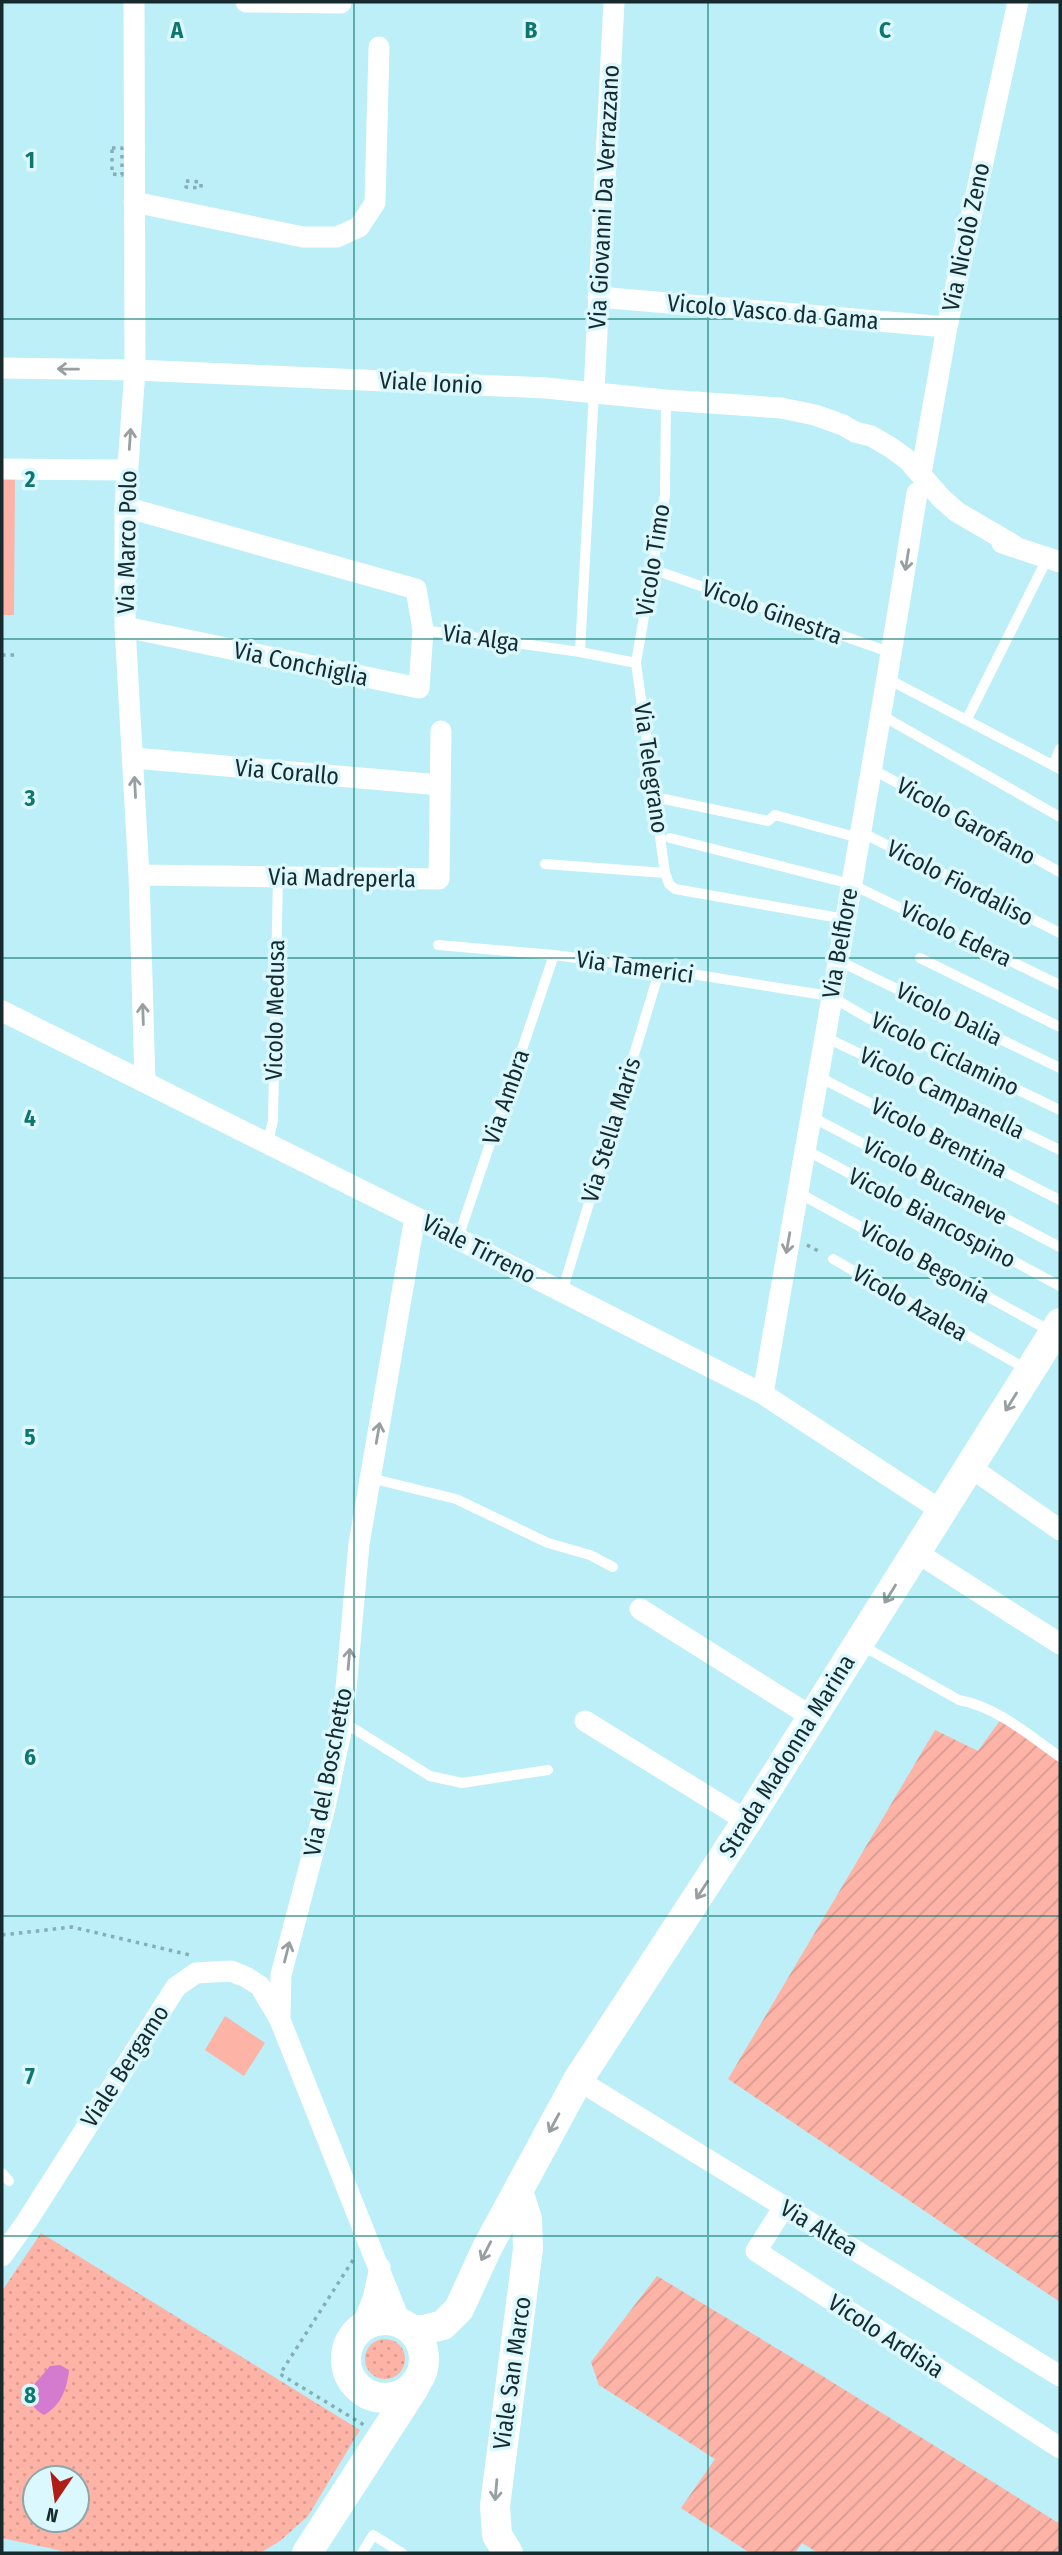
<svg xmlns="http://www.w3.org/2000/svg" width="1062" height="2555" font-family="'Fira Sans Condensed',sans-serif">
<defs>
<pattern id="grass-dots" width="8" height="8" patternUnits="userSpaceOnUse" patternTransform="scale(1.75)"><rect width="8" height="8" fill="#feb3a7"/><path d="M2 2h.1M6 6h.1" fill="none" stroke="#d99a90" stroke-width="1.8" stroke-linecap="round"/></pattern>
<pattern id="garden-furrows" width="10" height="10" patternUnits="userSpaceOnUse" patternTransform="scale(1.75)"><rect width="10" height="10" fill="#feb3a7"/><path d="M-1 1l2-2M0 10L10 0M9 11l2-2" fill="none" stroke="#d99a90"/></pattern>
</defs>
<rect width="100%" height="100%" fill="#bceff7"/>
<path fill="url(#grass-dots)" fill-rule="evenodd" d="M41 2233 360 2430 308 2516 280 2541 260 2553H72L2 2538V2291ZM35 2478H77V2520H35Z
M365 2359a20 20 0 1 1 40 0a20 20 0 1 1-40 0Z"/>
<path fill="url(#garden-furrows)" d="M1001 1719 1060 1762V2302L728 2079 935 1730 978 1751Z
M657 2276 816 2372 1060 2524V2553H818L802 2543 795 2553H750L681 2508 715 2459 599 2385 591 2362Z"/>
<path fill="#feb3a7" d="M2 475H15L14 615H2Z
M225 2016 265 2043 244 2076 205 2050Z"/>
<path fill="#d47acf" d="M60 2365 69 2370C67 2389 61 2405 44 2415 32 2408 31 2403 30 2389L50 2366Z"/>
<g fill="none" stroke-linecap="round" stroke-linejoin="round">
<path stroke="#86aeb5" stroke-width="3.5" stroke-dasharray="3.5 5" stroke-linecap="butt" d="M112 148H122V175L112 174Z
M186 181 201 182V188L186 187Z
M2 655H17
M807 1245 822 1253
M2 1935 72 1927 190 1955
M353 2260 280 2374 364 2425"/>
<path stroke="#fff" stroke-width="10" d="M652 569 892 653
M423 630 580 652 636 663 665 495 666 400
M580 652 594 391
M636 663 665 873
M888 679 1060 769
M881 715 1060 817
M967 719 1048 557
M1053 765 1060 749
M872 769 1060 872
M664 799 768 821 775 815 859 838
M861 832 1060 933
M670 838 851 884 1060 985
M545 864 665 873 669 884 675 889 845 919
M438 945 554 955 660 969 830 996 868 1018 1060 1110
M920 958 1060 1027
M837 960 1060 1068
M823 1036 1060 1150
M817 1076 1060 1200
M810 1116 1060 1247
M268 1143 273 1120 278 877
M804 1149 1060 1286
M797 1192 1052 1332
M458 1238 554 955
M833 1259 1028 1370
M562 1292 660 969
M370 1478 456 1499 548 1543 590 1555 613 1567
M859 1644 959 1700C997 1707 1029 1735 1060 1757
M343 1722 430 1776 462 1783 548 1770
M2 2173 9 2181
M362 2553 373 2535 402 2553"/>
<path stroke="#fff" stroke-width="21" d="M134 2 135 370 125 507V627L139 875 145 1082
M246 2 341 3
M134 202 303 237H337L359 227 375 203 379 47
M598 297 947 327
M2 368 135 370 546 388 666 400 781 408 815 415 843 425 855 432 871 436 890 447 908 460 941 498 957 512 1015 546
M594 391 614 2
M2 469 127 470
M921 474 947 327 1018 2
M125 507 416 589 423 630 419 688 125 627
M1002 543 1060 562
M134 758 440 785
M139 875 439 879 441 731
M2 1011 415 1217 763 1394 942 1511
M763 1394C814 1093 870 794 917 493
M970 1467 1060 1530
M916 1552 1060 1644
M640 1609 812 1717
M585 1721 747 1821
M578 2080 1060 2376
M784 2207 756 2251 1060 2448
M2 2256 27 2221 176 1987 196 1973 231 1971 246 1977 260 1986 279 2018
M401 2324 280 2020 281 1975 325 1807 343 1722 359 1544 415 1217
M361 2328 373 2299 380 2267"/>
<path stroke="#fff" stroke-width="30" d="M346 2359a39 39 0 1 1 78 0a39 39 0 1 1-78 0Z
M411 2330H424L443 2325 459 2309 487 2248 578 2080 747 1821 1060 1323
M307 2553 415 2386
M508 2553 497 2535 495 2506 528 2249 527 2219 518 2191"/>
</g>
<defs><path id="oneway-shaft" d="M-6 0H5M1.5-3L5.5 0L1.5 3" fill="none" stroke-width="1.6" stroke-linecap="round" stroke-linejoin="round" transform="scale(1.75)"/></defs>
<g stroke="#979fa1">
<use href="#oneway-shaft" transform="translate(68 369) rotate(-179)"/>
<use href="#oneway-shaft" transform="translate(130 439) rotate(-86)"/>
<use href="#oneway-shaft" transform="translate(907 560) rotate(99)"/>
<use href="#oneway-shaft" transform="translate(135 787) rotate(-93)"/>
<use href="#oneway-shaft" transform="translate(143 1014) rotate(-92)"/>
<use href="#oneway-shaft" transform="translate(788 1243) rotate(100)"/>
<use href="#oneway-shaft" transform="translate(1011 1402) rotate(122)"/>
<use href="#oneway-shaft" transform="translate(378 1433) rotate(-80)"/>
<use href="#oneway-shaft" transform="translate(890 1594) rotate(122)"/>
<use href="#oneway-shaft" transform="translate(349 1659) rotate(-85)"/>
<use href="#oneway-shaft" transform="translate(702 1890) rotate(123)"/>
<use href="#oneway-shaft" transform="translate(287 1952) rotate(-76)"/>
<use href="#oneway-shaft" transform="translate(554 2123) rotate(118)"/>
<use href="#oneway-shaft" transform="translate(486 2251) rotate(117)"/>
<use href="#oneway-shaft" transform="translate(496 2490) rotate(95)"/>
</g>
<path fill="none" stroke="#0f766e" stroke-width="2" stroke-opacity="0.55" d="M354 2V2553M708 2V2553M2 319H1060M2 639H1060M2 958H1060M2 1278H1060M2 1597H1060M2 1916H1060M2 2236H1060"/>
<g text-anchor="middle" stroke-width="7" stroke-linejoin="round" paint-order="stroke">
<g font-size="24" fill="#172a2e" stroke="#daf8fd">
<text transform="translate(604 197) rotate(-87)" y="8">Via Giovanni Da Verrazzano</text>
<text transform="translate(966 237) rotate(-78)" y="8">Via Nicolò Zeno</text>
<text transform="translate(773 312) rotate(5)" y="8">Vicolo Vasco da Gama</text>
<text transform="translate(431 383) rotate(3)" y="8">Viale Ionio</text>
<text transform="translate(127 542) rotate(-89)" y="8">Via Marco Polo</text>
<text transform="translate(653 560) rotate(-81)" y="8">Vicolo Timo</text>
<text transform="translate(772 612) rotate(20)" y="8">Vicolo Ginestra</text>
<text transform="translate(481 638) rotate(8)" y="8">Via Alga</text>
<text transform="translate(301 664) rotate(12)" y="8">Via Conchiglia</text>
<text transform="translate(651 768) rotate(82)" y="8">Via Telegrano</text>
<text transform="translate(287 772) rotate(5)" y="8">Via Corallo</text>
<text transform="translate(966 821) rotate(29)" y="8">Vicolo Garofano</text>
<text transform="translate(342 878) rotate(1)" y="8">Via Madreperla</text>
<text transform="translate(960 883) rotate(27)" y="8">Vicolo Fiordaliso</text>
<text transform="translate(956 934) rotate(26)" y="8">Vicolo Edera</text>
<text transform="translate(840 943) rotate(-80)" y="8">Via Belfiore</text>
<text transform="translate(635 967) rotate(8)" y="8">Via Tamerici</text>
<text transform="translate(275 1010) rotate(-89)" y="8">Vicolo Medusa</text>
<text transform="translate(949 1014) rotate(26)" y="8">Vicolo Dalia</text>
<text transform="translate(945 1054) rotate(26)" y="8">Vicolo Ciclamino</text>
<text transform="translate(942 1093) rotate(26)" y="8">Vicolo Campanella</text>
<text transform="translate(506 1097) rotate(-71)" y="8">Via Ambra</text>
<text transform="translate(611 1130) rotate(-73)" y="8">Via Stella Maris</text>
<text transform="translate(939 1138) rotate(27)" y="8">Vicolo Brentina</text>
<text transform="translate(935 1181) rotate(28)" y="8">Vicolo Bucaneve</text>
<text transform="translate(932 1218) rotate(28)" y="8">Vicolo Biancospino</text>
<text transform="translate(479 1249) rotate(27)" y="8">Viale Tirreno</text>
<text transform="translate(925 1262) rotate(29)" y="8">Vicolo Begonia</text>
<text transform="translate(910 1303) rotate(30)" y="8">Vicolo Azalea</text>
<text transform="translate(787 1756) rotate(-58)" y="8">Strada Madonna Marina</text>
<text transform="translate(328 1772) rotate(-79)" y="8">Via del Boschetto</text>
<text transform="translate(125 2066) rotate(-57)" y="8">Viale Bergamo</text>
<text transform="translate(819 2228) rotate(31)" y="8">Via Altea</text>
<text transform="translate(886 2336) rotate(33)" y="8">Vicolo Ardisia</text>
<text transform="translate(512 2373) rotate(-82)" y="8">Viale San Marco</text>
</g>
</g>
<g font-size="23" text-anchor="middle" font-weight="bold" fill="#0f766e" stroke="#daf8fd" stroke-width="7" stroke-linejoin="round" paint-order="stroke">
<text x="177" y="38">A</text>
<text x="531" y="38">B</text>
<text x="885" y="38">C</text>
<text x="30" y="168">1</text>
<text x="30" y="487">2</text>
<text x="30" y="806">3</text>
<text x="30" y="1126">4</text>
<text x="30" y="1445">5</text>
<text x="30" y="1765">6</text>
<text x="30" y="2084">7</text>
<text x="30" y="2403">8</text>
</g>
<rect width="1062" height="2555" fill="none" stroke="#172a2e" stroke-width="7"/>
<g transform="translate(56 2499) rotate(193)"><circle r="33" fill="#daf8fd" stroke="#8ca6aa" stroke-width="2"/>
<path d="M0-5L12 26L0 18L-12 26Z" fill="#ae1d16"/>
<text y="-10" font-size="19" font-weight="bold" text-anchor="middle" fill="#172a2e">N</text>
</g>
</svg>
